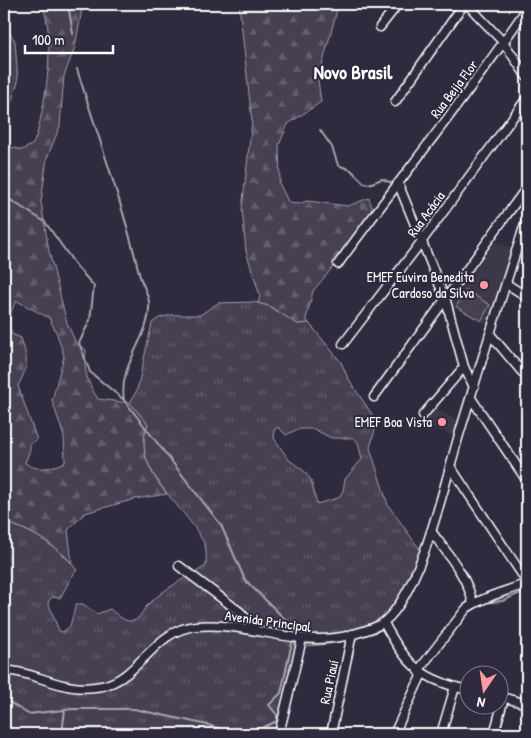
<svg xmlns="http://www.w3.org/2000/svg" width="531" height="738" font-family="'Patrick Hand',sans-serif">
<defs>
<pattern id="grass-tufts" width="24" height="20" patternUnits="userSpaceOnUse" patternTransform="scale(1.25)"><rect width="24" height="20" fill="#464152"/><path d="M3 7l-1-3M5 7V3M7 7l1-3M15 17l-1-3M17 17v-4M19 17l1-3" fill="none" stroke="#625e6c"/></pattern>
<pattern id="forest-firs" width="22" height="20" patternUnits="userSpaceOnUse" patternTransform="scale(1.25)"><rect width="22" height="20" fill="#464152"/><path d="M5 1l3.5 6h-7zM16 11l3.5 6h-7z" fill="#625e6c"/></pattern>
</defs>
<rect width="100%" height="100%" fill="#2f2a3d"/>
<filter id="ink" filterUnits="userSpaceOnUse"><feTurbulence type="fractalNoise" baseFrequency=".02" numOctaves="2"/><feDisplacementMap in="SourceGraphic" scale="10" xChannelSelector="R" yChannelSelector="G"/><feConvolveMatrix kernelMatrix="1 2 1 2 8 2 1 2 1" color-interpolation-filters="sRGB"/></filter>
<g filter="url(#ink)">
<path fill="#3c3749" d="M495 242 514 248 490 326 451 304Z
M434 409 458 420 453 436 425 424Z"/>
<path fill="url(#grass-tufts)" stroke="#a2a0a8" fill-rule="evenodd" d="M254 302 269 306 298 324 309 323 341 362 348 378 377 422 370 448 388 505 421 551C410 583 386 624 354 638 336 645 315 645 296 647L278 734H4L5 522C32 531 60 547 77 570L71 578 60 598 52 597 48 602 59 631 63 632 70 626 76 604H83L97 614 110 609C115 613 123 621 130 621 139 622 141 612 147 606 163 589 185 578 206 566 206 560 207 552 205 546 204 542 200 537 198 533 178 500 130 467 148 424L130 403 137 390 152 323 159 318 171 315H200L218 303ZM278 427 286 435 298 429H314L331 438H353L358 442 362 459 345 479 343 491 338 498 317 504 311 480 303 470 289 460 274 438 275 429Z"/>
<path fill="url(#forest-firs)" stroke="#a2a0a8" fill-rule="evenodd" d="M42 4H83L75 47 64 76 60 126 47 158 41 202 49 251 67 323 76 343 86 350C83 370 87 382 98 399L130 403 148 424C137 449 150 474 167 494L135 499 85 513 68 530 72 563C54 544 30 530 5 522L4 525V140L11 147 22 150 33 144 37 134C46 98 56 39 42 4ZM17 301 49 318 57 334 64 356 52 400 64 437 65 462C51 468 38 472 25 463L30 450V444L37 440 18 386C29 365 28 360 21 338L12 334C7 323 10 309 17 301Z
M239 4H325L337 10 318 80 321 102 288 124 279 145 280 185 289 203 298 204 307 201 348 206 369 198 373 211 364 230 313 291 306 319 309 323 298 324 269 306 258 303 260 296 246 251 242 209 252 121Z
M4 24 15 41 18 82 4 124Z"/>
<path fill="#464152" stroke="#a2a0a8" d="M466 290 490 305 481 321 456 307Z"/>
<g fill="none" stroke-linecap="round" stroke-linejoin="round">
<path stroke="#a7a6ad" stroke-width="2" d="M68 4 73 34
M77 69C98 137 123 204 139 273 141 283 148 292 149 302 152 337 118 362 124 400
M320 130 332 147 338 165 351 170 364 183 369 184 382 179 394 184
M4 196 45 222 77 267 94 286 90 320 79 343 90 372 124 400 221 525 245 580 291 625 292 633
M482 603 502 601 527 590
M4 699 28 714 73 709H134L208 725 237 734
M64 734 63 725 65 710
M249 734 277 721V715L269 705 281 693 292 642"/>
<defs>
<path id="minor" d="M467 4 504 43 527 77
M380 27 398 4
M395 102 464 4
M398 183 446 301 464 367 474 387
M338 264C400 178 468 96 527 8
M507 284 527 297
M490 334 527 378
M343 344 422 241 527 98
M374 397 527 187
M471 398 527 481
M423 415 464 367
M450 466 527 582
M431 531C447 553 468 577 473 604
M179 566 240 612 256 630
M384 623C406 665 422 680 468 690
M4 670C39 672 62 694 102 686 140 678 153 630 196 626 248 621 298 649 350 635 360 632 378 628 385 621 421 591 445 482 459 435 481 363 503 290 527 218
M418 671 466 609C481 597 509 591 527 583
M498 696 527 704
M279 734 302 639
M331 734 352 634
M394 734 422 674
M441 734 455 687
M494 734 504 698"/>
</defs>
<use href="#minor" stroke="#fff" stroke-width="11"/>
<use href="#minor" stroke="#2f2a3d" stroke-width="8"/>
</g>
</g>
<g fill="#ff9aa2" stroke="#2f2a3d" stroke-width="2">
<circle cx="484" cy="285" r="5"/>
<circle cx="442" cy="422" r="5"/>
</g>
<g text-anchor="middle" stroke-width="4" stroke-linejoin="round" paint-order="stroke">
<g font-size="14" fill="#fff" stroke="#2f2a3d">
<text transform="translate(454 89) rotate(-53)" y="5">Rua Beija Flor</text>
<text transform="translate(426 214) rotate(-54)" y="5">Rua Acácia</text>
<text transform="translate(268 621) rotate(8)" y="5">Avenida Principal</text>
<text transform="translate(329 682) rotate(-78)" y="5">Rua Piauí</text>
</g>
<g font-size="14" fill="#fff" stroke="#2f2a3d" text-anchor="end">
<text x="474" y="282">EMEF Euvira Benedita<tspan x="474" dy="16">Cardoso da Silva</tspan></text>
<text x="432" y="427">EMEF Boa Vista</text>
</g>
<g font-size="19" font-weight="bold" fill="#fff" stroke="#2f2a3d">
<text x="353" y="79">Novo Brasil</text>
</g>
</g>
<rect width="531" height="738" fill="none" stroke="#2f2a3d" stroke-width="20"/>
<rect x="10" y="10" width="511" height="718" fill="none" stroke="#fff" stroke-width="2" filter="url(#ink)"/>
<g transform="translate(484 690) rotate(193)"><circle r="24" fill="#2f2a3d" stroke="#827f8b"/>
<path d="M0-4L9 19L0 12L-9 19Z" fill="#ff9aa2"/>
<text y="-8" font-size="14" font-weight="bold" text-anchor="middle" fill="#ffffff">N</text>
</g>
<path d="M25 45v8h88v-8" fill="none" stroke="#ffffff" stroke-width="2.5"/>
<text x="32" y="45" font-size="15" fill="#ffffff" stroke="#2f2a3d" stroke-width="4" paint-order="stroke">100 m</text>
</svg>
